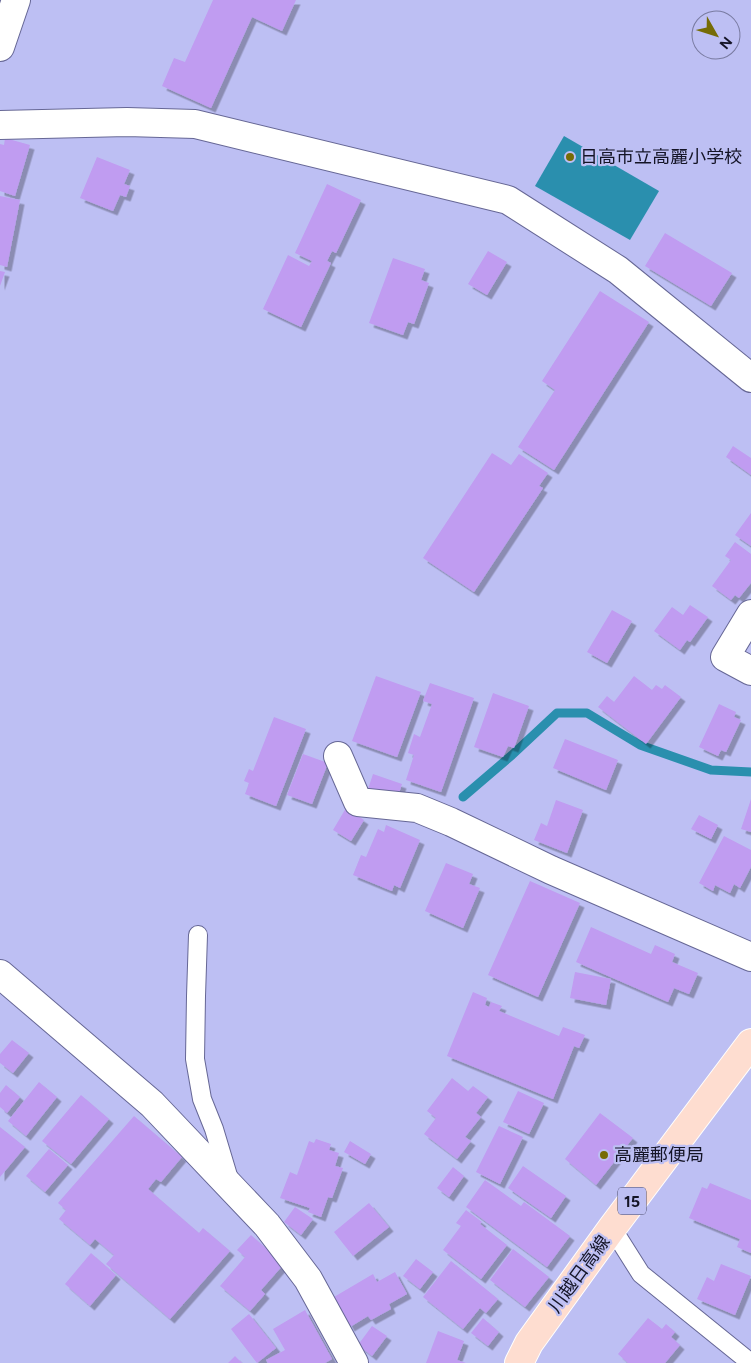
<svg xmlns="http://www.w3.org/2000/svg" width="751" height="1363" font-family="Figtree,'Noto Sans JP',sans-serif">
<defs>
<filter id="shadow"><feDropShadow dx="4.5" dy="4.5" stdDeviation="0" flood-color="#0004"/></filter>
</defs>
<rect width="100%" height="100%" fill="#bdbff3"/>
<path fill="#2a8fae" d="M564 136 659 191 630 240 535 186Z"/>
<g fill="none" stroke-linecap="round" stroke-linejoin="round">
<path stroke="#2a8fae" stroke-width="9" d="M463 797 512 755 557 713H587L640 745 711 770 751 772"/>
</g>
<path fill="#c09cf1" filter="url(#shadow)" d="M213 0H296L282 31 252 17 211 108 162 86 174 58 185 62Z
M5 138 30 145 15 196 0 191V144L4 145Z
M97 157 130 170 124 184 130 186 126 197 120 195 113 211 80 198Z
M327 184 361 200 336 253 332 251 327 261 331 263 301 327 263 309 288 255 309 266 312 261 295 253Z
M0 196 20 200 7 267 0 265Z
M665 233 732 273 711 306 645 266Z
M488 251 507 262 487 295 468 284Z
M393 258 425 269 421 280 429 283 414 324 408 322 403 335 369 323Z
M0 271 5 272 0 286Z
M600 291 649 322 554 470 518 447 555 390 542 381Z
M733 446 751 458V475L726 457Z
M492 453 511 465 519 454 548 473 539 486 543 488 474 592 423 558Z
M751 513V546L735 535Z
M735 542 751 554V583L739 598 735 595 731 600 712 586 731 560 725 556Z
M690 605 708 617 690 642 687 640 680 650 654 631 672 607 683 615Z
M612 610 632 621 607 663 587 652Z
M376 676 421 692 397 757 352 741Z
M634 676 652 690 656 685 662 689 665 685 681 697 646 744 598 707 607 696 614 702Z
M430 683 474 698 441 792 406 780 414 755 408 753 414 734 420 737 432 704 423 701Z
M493 693 529 706 514 748 508 746 503 757 474 747Z
M719 704 736 712 734 717 741 720 726 752 721 750 718 756 699 747Z
M274 717 306 729 276 806 245 794 249 783 244 781 249 769 253 771Z
M565 739 618 760 606 790 553 768Z
M303 754 328 763 312 804 287 795Z
M373 774 402 784 397 799 368 789Z
M751 799V832L741 829Z
M556 800 583 810 567 853 534 840 541 823 547 826Z
M346 808 364 820 351 841 333 830Z
M699 815 718 825 711 839 691 829Z
M386 825 420 840 400 888 394 885 392 891 353 875 361 855 366 857 378 829 384 832Z
M724 836 751 850V867L740 888 734 884 730 893 715 885 713 891 699 883Z
M446 863 473 874 469 884 480 888 463 928 425 911Z
M530 881 580 903 538 997 488 975Z
M591 927 651 954 655 945 675 954 672 962 698 973 689 994 674 988 668 1002 576 962Z
M575 972 611 979 606 1005 570 998Z
M473 992 487 998 485 1005 489 1007 491 1002 502 1006 499 1011 559 1036 563 1027 585 1035 579 1048 574 1046 553 1099 447 1056Z
M12 1040 29 1053 13 1073 0 1063V1054Z
M452 1078 468 1091 473 1086 488 1097 476 1113 481 1117 465 1137 471 1141 457 1159 424 1134 436 1118 427 1111Z
M39 1082 57 1097 26 1136 8 1121Z
M6 1085 20 1097 7 1113 0 1107V1093Z
M518 1091 544 1103 529 1134 503 1122Z
M81 1095 109 1119 71 1164 42 1141Z
M600 1113 633 1138 596 1185 565 1159Z
M134 1116 182 1157 161 1182 156 1179 148 1189 199 1233 203 1228 230 1251 170 1319 106 1264 114 1255 95 1239 90 1245 59 1219 66 1210 58 1203Z
M499 1126 523 1137 500 1184 476 1172Z
M0 1127 25 1147 0 1177Z
M316 1139 331 1144 329 1150 339 1153 335 1166 343 1168 332 1198 328 1197 321 1217 308 1212 310 1208 280 1198 290 1172 297 1175 309 1141 314 1143Z
M350 1141 371 1154 365 1164 344 1152Z
M49 1149 68 1165 45 1192 26 1176Z
M523 1166 566 1196 551 1218 508 1188Z
M453 1167 464 1176 449 1197 437 1188Z
M485 1180 521 1206 524 1202 570 1236 547 1267 466 1207Z
M710 1183 751 1200V1253L737 1247 740 1239 689 1218 702 1187 707 1189Z
M369 1203 389 1227 353 1256 334 1232Z
M295 1207 313 1219 301 1235 284 1222Z
M466 1210 482 1222 480 1224 507 1245 481 1279 443 1250 461 1226 456 1223Z
M251 1235 284 1264 261 1290 265 1294 250 1311 220 1286 245 1257 237 1250Z
M513 1249 549 1277 525 1307 490 1280Z
M91 1253 116 1275 90 1306 65 1284Z
M416 1259 433 1272 420 1289 403 1276Z
M451 1261 498 1299 486 1313 480 1308 463 1329 423 1297Z
M721 1264 751 1276 735 1315 697 1299 707 1277 714 1281Z
M395 1272 407 1294 389 1304 391 1309 371 1320 368 1316 350 1327 334 1297 373 1274 377 1282Z
M305 1310 332 1359 325 1363H268L266 1360 285 1350 273 1329Z
M249 1314 276 1348 257 1363 231 1329Z
M483 1318 499 1332 488 1346 471 1333Z
M648 1318 662 1329 666 1324 675 1332 671 1337 680 1345 665 1363H628L618 1354Z
M372 1326 387 1336 372 1356 358 1345Z
M438 1331 464 1341 457 1360 466 1363H426Z
M235 1356 242 1363H228Z"/>
<g fill="none" stroke-linecap="round" stroke-linejoin="round">
<defs>
<path id="service" d="M198 935 196 996 195 1059 202 1099 214 1129 229 1179
M612 1228 641 1274 751 1363"/>
<path id="minor" d="M0 47 16 0
M0 125 127 122 195 124 508 200 618 270 751 378
M751 614 725 657 751 671
M338 756 358 802 417 808 451 822 551 870 751 957
M0 974 152 1104 267 1225 308 1279 354 1363"/>
<path id="primary" d="M519 1363 529 1343 612 1228 751 1043"/>
</defs>
<use href="#service" stroke="#666795" stroke-width="20"/>
<use href="#minor" stroke="#666795" stroke-width="30"/>
<use href="#primary" stroke="#fff" stroke-width="30"/>
<use href="#service" stroke="#fff" stroke-width="18"/>
<use href="#minor" stroke="#fff" stroke-width="28"/>
<use href="#primary" stroke="#feddd0" stroke-width="28"/>
</g>
<g fill="#766c06" stroke="#bdbff3" stroke-width="2">
<circle cx="570" cy="157" r="5"/>
<circle cx="604" cy="1155" r="5"/>
</g>
<g text-anchor="middle" stroke-width="4.5" stroke-linejoin="round" paint-order="stroke">
<rect fill="#bdbff3" stroke="#474764" stroke-width="1" x="618" y="1187.5" width="28" height="27" rx="4"/>
<g font-size="16" font-weight="bold" fill="#141426">
<text x="632" y="1207">15</text>
</g>
<g font-size="18" fill="#141426" stroke="#bdbff3" text-anchor="start">
<text x="580" y="163">日高市立高麗小学校</text>
<text x="614" y="1161">高麗郵便局</text>
</g>
<g font-size="18" fill="#141426" stroke="#bdbff3">
<text transform="translate(579 1274) rotate(-54)" y="6">川越日高線</text>
</g>
</g>
<g transform="translate(716 35) rotate(129)"><circle r="24" fill="#bdbff3" stroke="#797ba1"/>
<path d="M0-4L9 19L0 12L-9 19Z" fill="#766c06"/>
<text y="-8" font-size="14" font-weight="bold" text-anchor="middle" fill="#141426">N</text>
</g>
</svg>
